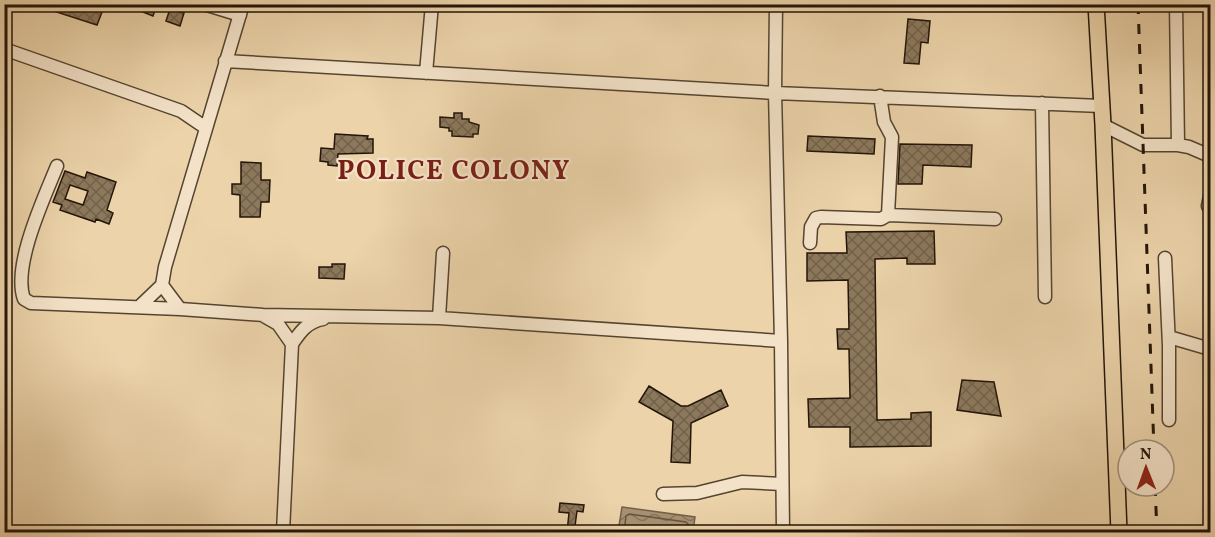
<svg xmlns="http://www.w3.org/2000/svg" width="1215" height="537" font-family="Vollkorn,serif">
<defs>
<pattern id="water-waves" width="16" height="10" patternUnits="userSpaceOnUse" patternTransform="scale(1.5)"><rect width="16" height="10" fill="#a89273"/><path d="M0 5q4-4 8 0t8 0" fill="none" stroke="#88765c"/></pattern>
<pattern id="building-cross-hatch" width="8" height="8" patternUnits="userSpaceOnUse" patternTransform="scale(1.5)"><rect width="8" height="8" fill="#8c785c"/><path d="M0 0l8 8M0 8l8-8" fill="none" stroke="#72614a"/></pattern>
</defs>
<rect width="100%" height="100%" fill="#ecd3aa"/>
<filter id="stains"><feTurbulence type="fractalNoise" baseFrequency=".00333" numOctaves="4"/><feColorMatrix values="0 0 0 0 .2 0 0 0 0 .09 0 0 0 0 .02 0 0 0 .5 -.17"/></filter>
<radialGradient id="worn" r=".72"><stop offset=".6" stop-color="#630" stop-opacity="0"/><stop offset="1" stop-color="#630" stop-opacity=".3"/></radialGradient>
<path fill="url(#water-waves)" stroke="#736048" stroke-width="1.5" d="M622 507 695 517 693 532H618Z"/>
<g fill="none" stroke-linecap="round" stroke-linejoin="round">
<path stroke="#66543e" stroke-width="1.5" d="M624 532 626 516 629 514 686 522 688 524 687 532"/>
</g>
<path fill="url(#building-cross-hatch)" stroke="#231508" stroke-width="1.5" fill-rule="evenodd" d="M38 4H77L102 12 97 25 38 6Z
M123 4H157L153 16Z
M170 9 184 13 180 26 166 21Z
M908 19 930 21 928 43 921 42 919 64 904 63Z
M454 113H462V119H469V122L479 125 478 134H473V137L452 136V131H449V128L440 127V117L454 118Z
M335 134 368 136 367 139H373V153L338 154 337 166 328 165V162L320 161 321 148 334 149Z
M808 136 875 139 874 154 807 151Z
M900 144 972 145 971 167 923 165 922 184H898Z
M241 162 261 163V180H270L269 202H261L260 217H240V195L232 194V184H241Z
M65 171 85 178 87 172 116 182 107 210 113 213 109 224 96 219 95 222 60 210 62 205 53 202ZM70 185 88 191 83 205 65 199Z
M934 231 935 264H907V258L875 259 877 420 911 419V413L931 412V446L850 447V427H809L808 399 850 398 849 349H838L837 329H849L848 280 807 281V253H847L846 232Z
M332 264H345L344 279 319 278V267H332Z
M962 380 994 382 1001 416 957 410Z
M649 386 681 406H688L721 390 728 406 691 423 690 463 671 462 673 421 639 402Z
M560 503 584 505 583 512 577 511 575 526 589 527V532H567L569 513 559 512Z"/>
<g fill="none" stroke-linecap="round" stroke-linejoin="round">
<defs>
<path id="minor" d="M204 4 240 15
M776 4 775 93 781 341 783 532
M1176 4 1178 145
M4 49 181 111 206 128
M225 61 775 93 1101 106
M426 73 432 4
M1042 103 1045 297
M1103 125 1143 145H1178L1189 147 1210 156
M57 166C44 198 12 266 24 299L31 303 180 309 263 315 439 318 781 341
M1208 206 1210 196
M888 215 995 219
M810 243 811 227 816 218 821 217 881 219 888 215 892 137 884 122 880 96
M1165 258 1169 346V420
M139 307 162 285
M180 309 162 285 165 267 243 4
M264 316 278 324 292 344
M439 318 443 253
M1169 337 1210 349
M663 494 697 493 742 482 782 484
M283 532 292 344C300 332 307 322 323 319"/>
<path id="major" d="M1096 4 1103 125 1119 532"/>
</defs>
<use href="#minor" stroke="#554430" stroke-width="15"/>
<use href="#major" stroke="#231508" stroke-width="18"/>
<use href="#minor" stroke="#f3e2c8" stroke-width="12"/>
<use href="#major" stroke="#ecd3aa" stroke-width="15"/>
<path stroke="#231508" stroke-width="3" stroke-dasharray="10 10" stroke-linecap="butt" d="M1138 4 1154 450
M1155 486 1157 532"/>
</g>
<g text-anchor="middle" stroke-width="4.5" stroke-linejoin="round" paint-order="stroke">
<g font-size="27" font-weight="bold" letter-spacing="1.5" fill="#7a1f14" stroke="#f3e2c8">
<text x="454" y="179">POLICE COLONY</text>
</g>
</g>
<rect width="1215" height="537" fill="none" stroke="#ecd3aa" stroke-width="24"/>
<rect x="6" y="6" width="1203" height="525" fill="none" stroke="#231508" stroke-width="3"/>
<rect x="12" y="12" width="1191" height="513" fill="none" stroke="#231508" stroke-width="1.5"/>
<g transform="translate(1146 468) rotate(359)"><circle r="28" fill="#f3e2c8" stroke="#a0907b" stroke-width="1.5"/>
<path d="M0-4.5L10 22L0 15L-10 22Z" fill="#8f2418"/>
<text y="-9" font-size="16" font-weight="bold" text-anchor="middle" fill="#231508">N</text>
</g>
<rect width="100%" height="100%" filter="url(#stains)"/>
<rect width="100%" height="100%" fill="url(#worn)"/>
</svg>
